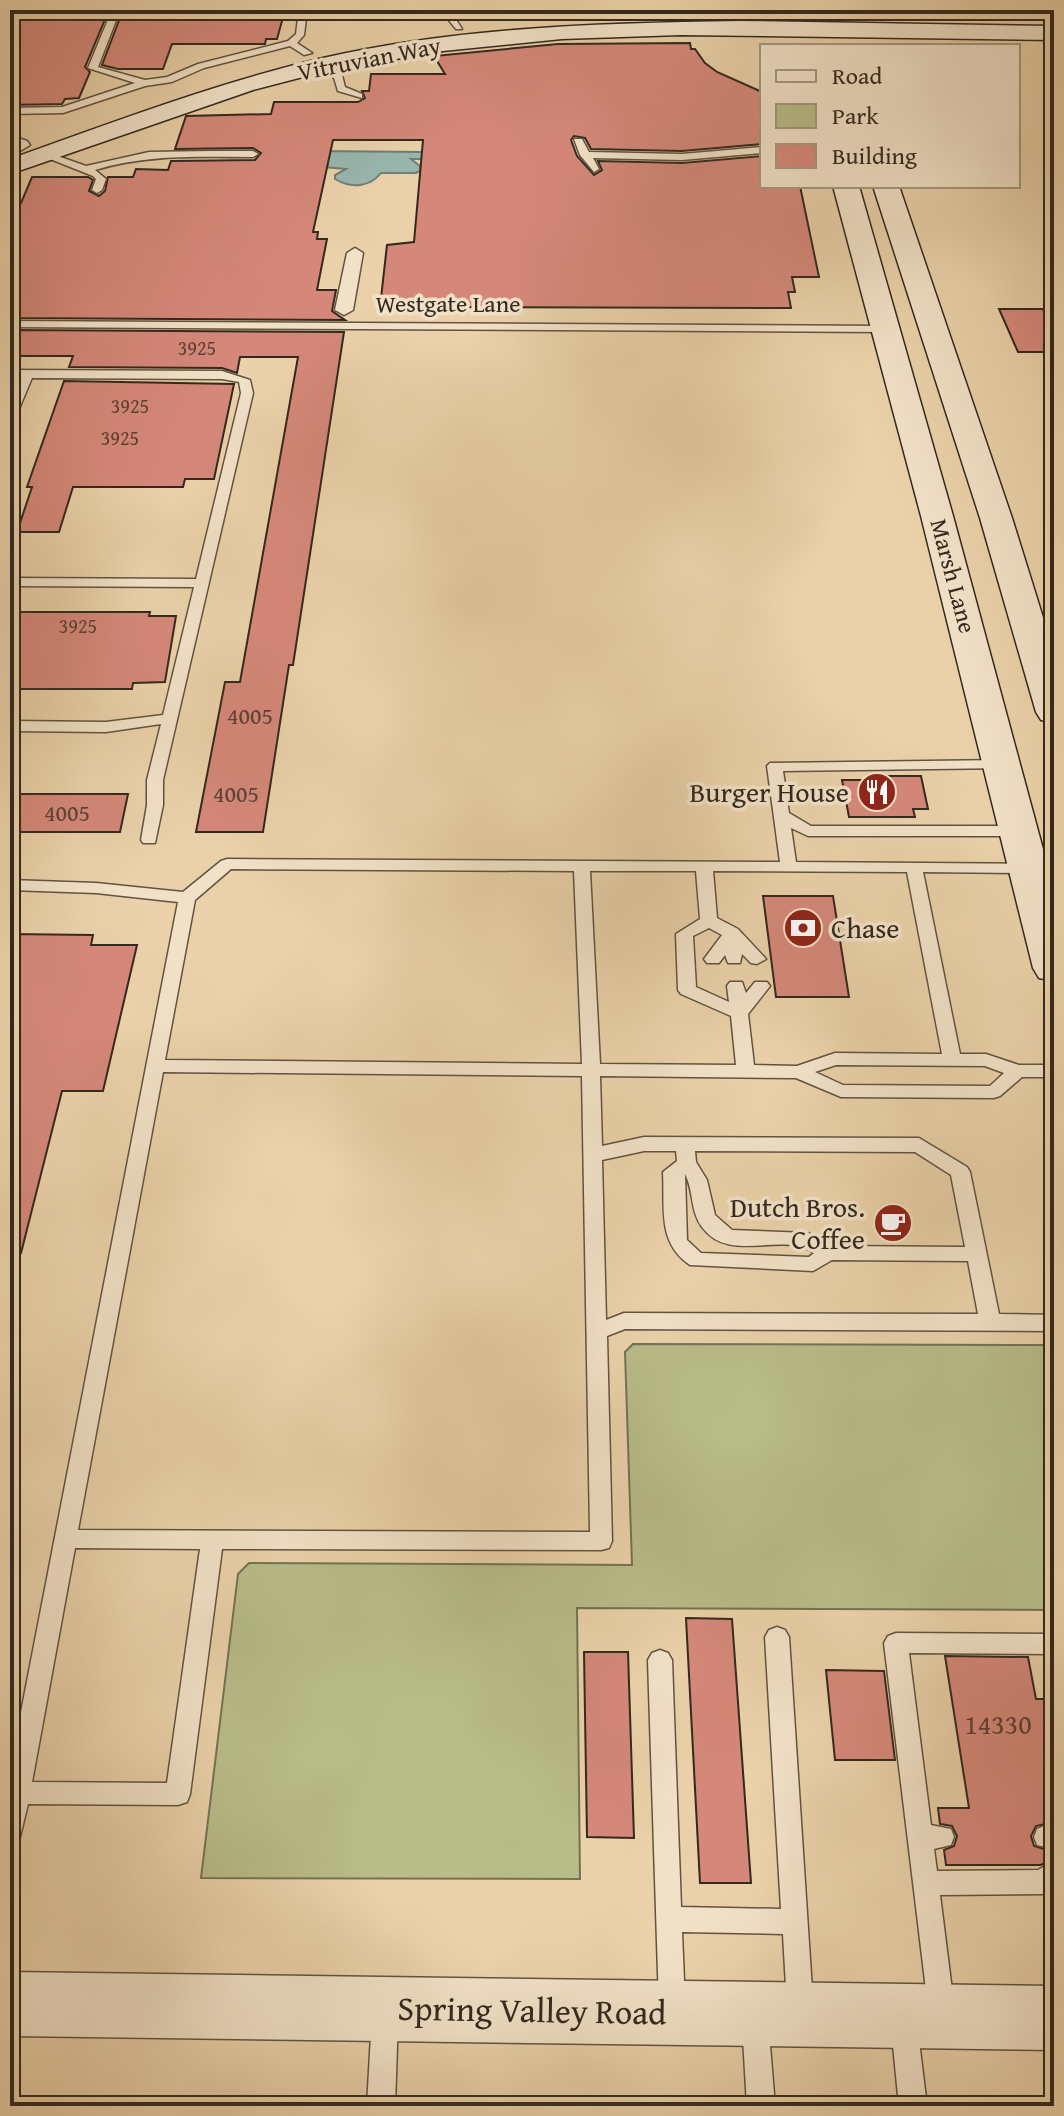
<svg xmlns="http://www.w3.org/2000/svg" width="1064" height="2116" font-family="'Gentium Book Plus',serif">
<rect width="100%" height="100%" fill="#ead1a9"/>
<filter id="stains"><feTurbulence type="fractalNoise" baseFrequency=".0025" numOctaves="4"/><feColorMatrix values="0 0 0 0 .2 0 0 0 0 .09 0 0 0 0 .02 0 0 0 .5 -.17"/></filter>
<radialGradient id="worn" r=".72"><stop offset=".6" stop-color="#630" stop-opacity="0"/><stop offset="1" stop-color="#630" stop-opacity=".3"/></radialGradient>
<path fill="#b7bc88" stroke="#757253" stroke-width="2" d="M633 1344 1054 1345V1610L577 1608 580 1879 201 1878 238 1574 249 1563 632 1565 625 1352Z"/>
<path fill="#98b6ae" stroke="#707e74" stroke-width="2" d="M311 151 428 152 460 159H411L420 166V171L416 173H381C370 187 352 189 335 179V175L346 169 323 167Z"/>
<path fill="#d5887a" stroke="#33291e" stroke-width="2" d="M10 10H109L85 67 90 72 79 98 65 99 62 104 10 105Z
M123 10H285L277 39H266L265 44H172L163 69H118L102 65Z
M690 43 691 49H695L705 63 717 72 762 92V144L682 151 591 149 585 138 574 136 571 140 577 156 594 175 602 170 598 161 682 163 762 156V186H800L819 277H792L795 292H788L791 308 380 307 387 245 414 242 423 140H333L313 232H318L317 239H327L317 290H336L332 311 345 320 10 318V203H21L32 177H88L93 180 89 191 99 196 105 191 108 177H133L136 169 168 170 171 161 255 160 261 153 253 148 175 149 186 116 271 114 274 102H358L365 98 362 91H369L371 74H445L434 56 558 44Z
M999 309H1043L1054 333V352H1018Z
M10 330 344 332 293 665H289L263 832H196L225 682H240L298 357H240L237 373 222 368 69 367 73 356H10Z
M64 381 234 384 214 479H185L183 487H73L59 532H17L32 487H27Z
M10 612H150L149 616H176L165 682 133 683 132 689H10Z
M876 776H921L928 809H913L915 817H849L842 780H877Z
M10 794H128L120 832H10Z
M763 896H833L849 997H776Z
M10 934 93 935 91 945H137L103 1091H62L21 1253 10 1251Z
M686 1618 732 1619 751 1883H700Z
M584 1652H628L634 1838 587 1837Z
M945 1656 1028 1657 1036 1699H1054V1822L1036 1826 1031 1836 1034 1846 1054 1852V1858L1041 1865H946L944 1850 954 1846 957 1836 952 1826 940 1824 938 1808H969Z
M826 1670 884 1671 895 1760H835Z"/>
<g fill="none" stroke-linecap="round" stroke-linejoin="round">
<defs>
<path id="service" d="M112 10H120L98 67 145 80 167 77 198 64 288 41 296 34 299 10H307L304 35 297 43 312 53 304 55 290 46 204 68 172 82 145 86 63 113 10 114V108L62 107 135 83 88 68Z
M447 10H455V18L462 29H456L447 18Z
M321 62H327L342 75 345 87 362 94V98L338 91 334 78 321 66Z
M574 139H582L589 152 682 154 762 147V153L682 160 593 158 599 169 594 172 580 155Z
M211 151H253L258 154 253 157C200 157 147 154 95 170L106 179 102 190 97 193 92 190 96 179 93 176 40 155 49 153 86 166 149 152Z
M10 321 886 326 892 329 886 332 10 327Z
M10 370 222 371 250 380 253 393 163 780V805L155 843H143L141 840 147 805V780L161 724 106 732 10 731V721L106 722 163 715 194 587 10 586V578L196 579 241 393 239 382 222 379 32 378 16 416 10 420V401L20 378H10Z
M1003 760 1008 762 1011 765 1008 768 783 771 789 813 811 826H1019L1027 831 1019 836H808L791 828 796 862 1035 864 1037 868 1029 873 923 872 960 1054H986L1019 1065H1054V1077H1022L1000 1096 994 1098 841 1097 796 1078 600 1076 602 1146 644 1137 919 1138 967 1167 970 1172 999 1314 1054 1315V1331L625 1329 607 1336 612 1541 609 1548 601 1550 222 1549 190 1794 187 1802 178 1805 28 1804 19 1841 10 1844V1769L178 902 96 893 10 890V880L96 883 183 892 221 861 227 859 780 862 767 766 770 763ZM231 869 574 871 582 1064 165 1060 195 900ZM590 871H696L700 919 676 934 678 990 681 994 731 1016 736 1065 600 1064ZM713 871 907 872 942 1054 835 1053 797 1066 754 1065 748 1014 770 986 767 982H755L746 993 742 982H730L727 986 729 1002 696 987 693 936 709 928 722 935 704 959 707 963H719L725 955 728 963H740L742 954 751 963 757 964 766 959 738 929 717 918ZM836 1065 985 1066 1004 1073 990 1086 843 1085 815 1072ZM163 1072 582 1076 590 1532 78 1530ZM644 1151H676L677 1161 663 1172C665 1208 657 1243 690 1265L813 1271 832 1260 968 1261 978 1314 624 1313 606 1320 602 1160ZM695 1151 915 1152 951 1175 965 1247 832 1246 808 1233 732 1230 715 1215 707 1180 696 1162ZM685 1174C694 1191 690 1211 702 1227 729 1265 783 1230 814 1253L809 1257 701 1253 687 1240ZM75 1548 200 1549 167 1783 32 1782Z
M777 1627 785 1630 789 1637 813 2005 809 2014 800 2018 791 2014 787 2005 783 1934 682 1932 685 2005 681 2014 672 2018 663 2014 659 2005 648 1660 652 1653 660 1650 668 1653 672 1660 681 1907 781 1909 765 1637 769 1630Z
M896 1633 1054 1634V1654L909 1653 931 1825 951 1829 954 1837 951 1845 934 1849 937 1871 1038 1870 1054 1861V1889L1043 1894 940 1895 954 2006 950 2015 941 2019 932 2015 928 2006 884 1643 888 1636Z
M1046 1825H1054V1849L1037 1845 1034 1837 1037 1829Z
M385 2004 394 2008 398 2017 395 2106H367L372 2017 376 2008Z
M755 2008 764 2012 768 2021 775 2106H747L742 2021 746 2012Z
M904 2012 913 2016 917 2025 927 2106H899L891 2025 895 2016Z"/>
<path id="pedestrian" d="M355 248 363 253 353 310 344 315 335 310 347 253Z"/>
<path id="minor" d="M10 135 27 141 30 145 20 151 10 148Z"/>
<path id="tertiary" d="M10 1972 1054 1986V2050L10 2036Z"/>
<path id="secondary" d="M741 21 1054 26V40L681 35 562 39 443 51 326 71 253 90 10 174V159C114 122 216 83 323 58 459 27 601 23 741 21Z
M833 186H859L953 516 1054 890V981L1039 978 1033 968 921 516Z
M873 186H899L1012 518 1054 653V723L1041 720 1036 712 980 518Z"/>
</defs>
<use href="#service" stroke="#615341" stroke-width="3"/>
<use href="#pedestrian" stroke="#615341" stroke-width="3"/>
<use href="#minor" stroke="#615341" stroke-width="3"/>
<use href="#tertiary" stroke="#615341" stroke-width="3"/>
<use href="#secondary" stroke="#33291e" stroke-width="3"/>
<use href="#service" fill="#f1e1c7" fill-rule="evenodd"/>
<use href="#pedestrian" fill="#f1e1c7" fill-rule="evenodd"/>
<use href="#minor" fill="#f1e1c7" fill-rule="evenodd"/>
<use href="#tertiary" fill="#f1e1c7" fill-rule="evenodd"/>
<use href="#secondary" fill="#f1e1c7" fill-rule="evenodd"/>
</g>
<defs>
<symbol id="restaurant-disc" viewBox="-11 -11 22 22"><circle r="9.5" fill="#8f2418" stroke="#f1e1c7"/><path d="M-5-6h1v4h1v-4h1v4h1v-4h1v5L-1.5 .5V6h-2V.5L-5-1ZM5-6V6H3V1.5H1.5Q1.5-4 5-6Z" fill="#fff"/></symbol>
<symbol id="bank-disc" viewBox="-11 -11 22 22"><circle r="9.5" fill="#8f2418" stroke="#f1e1c7"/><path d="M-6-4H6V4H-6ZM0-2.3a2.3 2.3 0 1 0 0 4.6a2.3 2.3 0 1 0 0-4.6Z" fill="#fff"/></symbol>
<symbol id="cafe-disc" viewBox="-11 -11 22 22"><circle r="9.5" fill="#8f2418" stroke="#f1e1c7"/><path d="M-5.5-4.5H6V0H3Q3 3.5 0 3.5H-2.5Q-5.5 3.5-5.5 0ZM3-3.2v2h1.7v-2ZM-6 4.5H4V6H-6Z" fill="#fff"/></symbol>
</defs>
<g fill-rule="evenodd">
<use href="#restaurant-disc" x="855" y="770" width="44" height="44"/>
<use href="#bank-disc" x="781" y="906" width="44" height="44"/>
<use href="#cafe-disc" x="871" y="1201" width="44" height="44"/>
</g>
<g text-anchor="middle" stroke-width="7" stroke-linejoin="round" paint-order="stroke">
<g font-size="20" fill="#5c4135">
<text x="197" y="355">3925</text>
<text x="130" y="413">3925</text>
<text x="120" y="445">3925</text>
<text x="78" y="633">3925</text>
</g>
<g font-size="24" fill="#33291e" stroke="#f1e1c7">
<text transform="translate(369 59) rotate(-11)" y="8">Vitruvian Way</text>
<text x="448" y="312">Westgate Lane</text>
<text transform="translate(953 576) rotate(75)" y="8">Marsh Lane</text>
</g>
<g font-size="24" fill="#5c4135">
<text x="250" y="724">4005</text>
<text x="236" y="802">4005</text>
<text x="67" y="821">4005</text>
</g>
<g font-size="28" fill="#33291e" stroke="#f1e1c7" text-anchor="end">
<text x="849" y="802">Burger House</text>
<text x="831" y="938" text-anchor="start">Chase</text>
<text x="865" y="1217">Dutch Bros.<tspan x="865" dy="32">Coffee</tspan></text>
</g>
<g font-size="28" fill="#5c4135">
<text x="998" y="1734">14330</text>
</g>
<g font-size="34" fill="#33291e" stroke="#f1e1c7">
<text transform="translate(532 2010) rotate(1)" y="12">Spring Valley Road</text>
</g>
</g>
<rect width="1064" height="2116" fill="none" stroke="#ead1a9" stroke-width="40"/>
<rect x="12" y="12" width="1040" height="2092" fill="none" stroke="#33291e" stroke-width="4"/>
<rect x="20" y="20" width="1024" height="2076" fill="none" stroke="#33291e" stroke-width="2"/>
<rect x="760" y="44" width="260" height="144" fill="#f1e1c7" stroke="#a59783" stroke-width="2"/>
<rect x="776" y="70" width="40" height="12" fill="#f1e1c7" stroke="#a59783" stroke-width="2"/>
<text x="832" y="84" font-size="24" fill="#33291e">Road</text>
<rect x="776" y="104" width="40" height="24" fill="#b7bc88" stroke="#a59783" stroke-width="2"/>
<text x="832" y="124" font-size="24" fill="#33291e">Park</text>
<rect x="776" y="144" width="40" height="24" fill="#d5887a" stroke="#a59783" stroke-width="2"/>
<text x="832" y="164" font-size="24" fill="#33291e">Building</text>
<rect width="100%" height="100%" filter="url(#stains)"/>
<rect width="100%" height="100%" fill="url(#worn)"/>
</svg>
